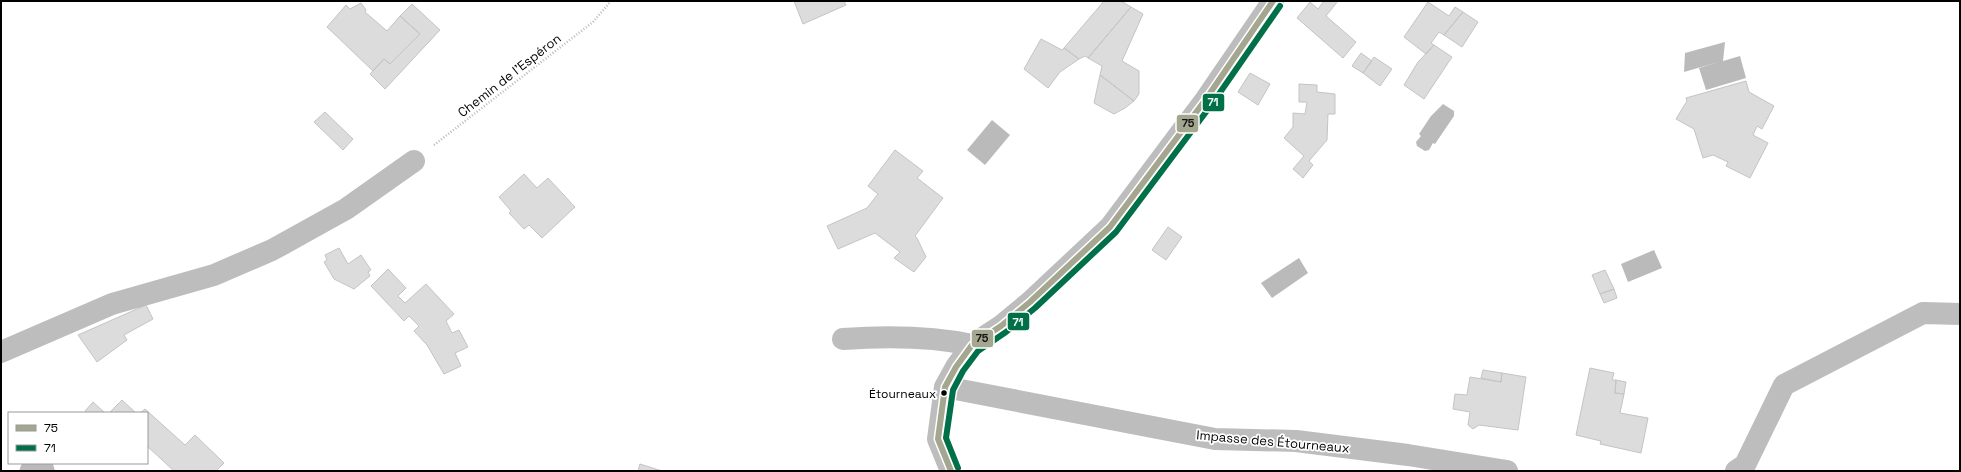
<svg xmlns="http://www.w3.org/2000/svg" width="1961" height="472" font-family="'Space Grotesk',sans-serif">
<rect width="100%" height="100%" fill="#fff"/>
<path fill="#bababa" d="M1725 42 1723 61 1740 56 1746 78 1706 90 1699 68 1722 61 1684 72 1685 53Z
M1443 104 1454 111V116L1435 144 1433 143 1429 150 1425 151 1417 146 1416 142 1421 136 1419 134 1431 116Z
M992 120 1010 135 985 165 967 150Z
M1654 250 1662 268 1628 282 1621 264Z
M1299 258 1308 273 1272 298 1261 283Z
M22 463H50L53 464 55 471H19Z"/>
<path fill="#dcdcdc" stroke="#c4c4c4" d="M794 1H844L846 5 803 24Z
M1104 1H1121L1131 7 1088 58 1085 56 1079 59 1064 48Z
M1324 1H1338L1326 16 1356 42 1343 58 1297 18 1310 2 1318 9Z
M1428 2 1449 16 1455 7 1463 12 1444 35 1439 32 1431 43 1434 45 1426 54 1404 37Z
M361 3 366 10 365 12 387 31 400 16 420 34 390 64 384 59 373 71 327 27 346 5 350 9Z
M412 4 440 30 385 89 370 74 384 59 390 64 420 34 400 16Z
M1131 7 1143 14 1122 61 1139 71V94L1134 101 1100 75 1102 66 1088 58Z
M1463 12 1478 22 1462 47 1444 35Z
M1041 39 1062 50 1064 48 1079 59 1060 72 1048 88 1024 69Z
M1434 45 1452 57 1424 99 1404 85 1418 62Z
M1361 53 1372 61 1363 73 1352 66Z
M1374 57 1392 69 1380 86 1363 73Z
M1250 73 1270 84 1258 105 1238 92Z
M1100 75 1134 101 1125 108 1114 114 1094 103Z
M1746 81 1749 92 1774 106 1762 129 1757 126 1753 135 1768 143 1750 178 1726 166 1728 162 1713 155 1703 158 1694 129 1676 119 1687 101 1686 98Z
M1299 84 1317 85V92L1335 94V114H1328L1327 140 1309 161 1313 165 1303 178 1293 169 1304 156 1284 138 1293 127V113L1305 114 1307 102H1299Z
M325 112 353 139 343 150 314 122Z
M895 150 923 171 917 178 943 198 915 236 917 238 926 257 914 272 894 258 900 252 875 233 838 249 827 226 867 208 878 194 868 186Z
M524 174 537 188 548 178 575 207 542 238 529 225 524 229 509 213 511 211 499 197Z
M1168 227 1182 237 1166 260 1152 250Z
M339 248 348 264 361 255 371 270 368 272 370 276 354 289 334 279 324 262 327 260 325 255Z
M388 269 406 288 398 296 405 303 426 284 454 314 446 321 452 333 459 330 468 347 455 353 461 366 444 374 427 345 414 331 419 326 409 316 404 321 371 286Z
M1605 270 1614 289 1600 294 1592 275Z
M1614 289 1617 298 1604 303 1600 294Z
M146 305 153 319 124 335 127 340 97 362 78 335Z
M1590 368 1614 373 1612 380H1616L1615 393 1624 394 1620 413 1648 418 1641 453 1600 444 1601 441 1576 435Z
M1483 370 1502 373 1501 382 1481 378Z
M1502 373 1526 377 1518 430 1479 425 1473 429 1468 425 1470 412 1453 409 1455 394 1467 395 1470 377 1501 382Z
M1616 380 1626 382 1624 394 1615 393Z
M122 400 136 413H109Z
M93 402 105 413H87L85 411Z
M145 409 185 445 195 435 224 463 216 471H174L147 446V413H140Z
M640 464 662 471H638Z"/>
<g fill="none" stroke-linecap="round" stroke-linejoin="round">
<path stroke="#b8b8b8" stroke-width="2.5" stroke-dasharray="1 2" stroke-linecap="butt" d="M434 145 593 22 611 1"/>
<path stroke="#bdbdbd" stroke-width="22" d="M843 339C886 336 930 336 972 345
M1 352 112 304 214 275 272 250 346 209 414 161
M945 387 1215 439 1296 441 1408 455 1507 471
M951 471 938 439 945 387 956 367 972 345 1001 326 1030 302 1110 227 1206 99 1273 1
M1736 471 1745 465 1784 385 1923 313 1960 314"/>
<defs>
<path id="bus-1" d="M951 471 938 439 945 387 956 367 972 345 1001 326 1030 302 1110 227 1206 99 1273 1"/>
<path id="bus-2" d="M958 468 946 438 953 390 963 371 978 351 1006 332 1035 308 1116 232 1212 104 1280 6"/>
</defs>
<use href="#bus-1" stroke="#fff" stroke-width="9"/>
<use href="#bus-2" stroke="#fff" stroke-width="9"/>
<use href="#bus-1" stroke="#a5a690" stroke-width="6"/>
<use href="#bus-2" stroke="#007049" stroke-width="6"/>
</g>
<circle fill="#000" stroke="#fff" stroke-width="1.5" cx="944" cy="393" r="3.5"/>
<g text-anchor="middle" stroke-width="3.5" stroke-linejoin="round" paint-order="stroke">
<g font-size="12" fill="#000" stroke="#fff" text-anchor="end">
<text x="936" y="398">Étourneaux</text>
</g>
<g font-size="13" fill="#000" stroke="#fff">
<text transform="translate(509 75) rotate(-38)" y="5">Chemin de l'Espéron</text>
<text transform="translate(1273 441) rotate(5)" y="5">Impasse des Étourneaux</text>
</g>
</g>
<g stroke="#fff" stroke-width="1.5">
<rect x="1202" y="93" width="23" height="19" rx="4" fill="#007049"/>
<rect x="1176" y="114" width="23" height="19" rx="4" fill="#a5a690"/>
<rect x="1007" y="312" width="23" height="19" rx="4" fill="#007049"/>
<rect x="971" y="329" width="23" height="19" rx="4" fill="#a5a690"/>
</g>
<g font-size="11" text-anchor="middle" font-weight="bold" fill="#fff">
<text x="1213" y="106">71</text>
<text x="1018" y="326">71</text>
</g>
<g font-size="11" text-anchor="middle" font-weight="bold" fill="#111">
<text x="1188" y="127">75</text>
<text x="982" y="342">75</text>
</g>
<rect width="1961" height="472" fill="none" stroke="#000000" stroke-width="4"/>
<rect x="8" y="412" width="140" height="52" fill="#ffffff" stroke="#999999"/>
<rect x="16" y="425" width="20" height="6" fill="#a5a690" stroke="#999999"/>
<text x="44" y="432" font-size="12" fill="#000000">75</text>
<rect x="16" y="445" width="20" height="6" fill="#007049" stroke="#999999"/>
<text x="44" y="452" font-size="12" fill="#000000">71</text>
</svg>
